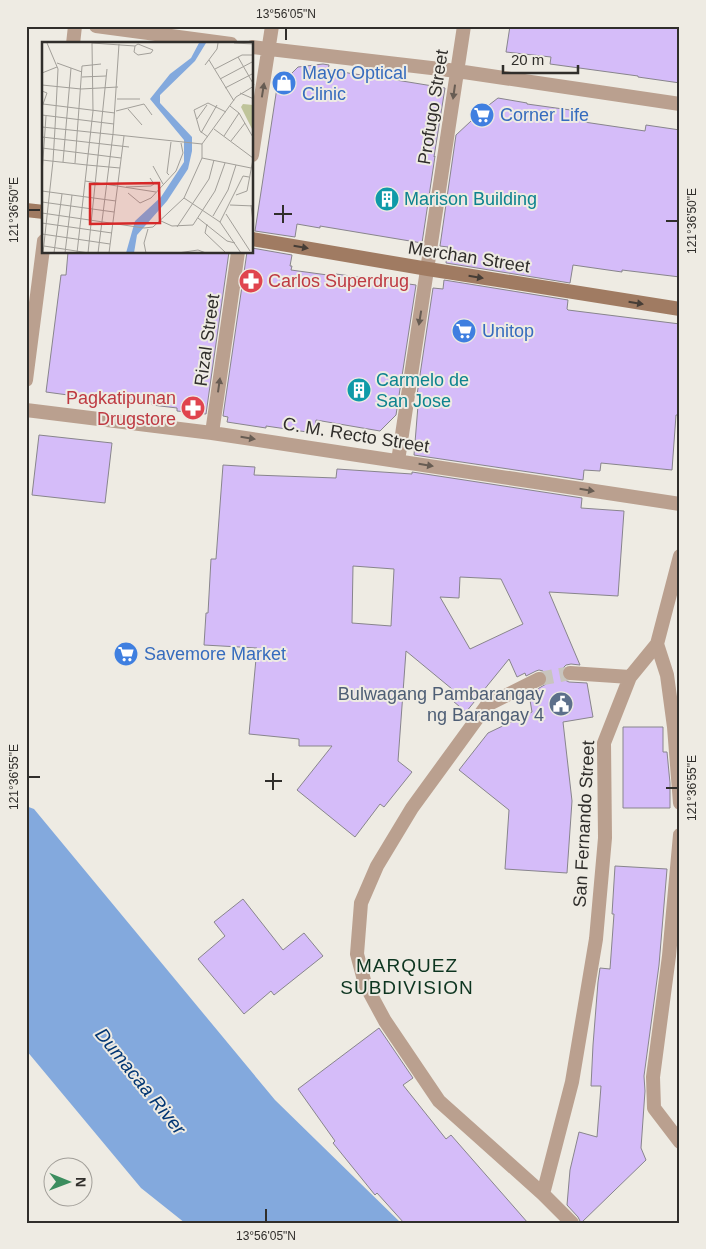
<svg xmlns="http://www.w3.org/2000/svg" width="706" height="1249" font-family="Arial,sans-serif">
<rect width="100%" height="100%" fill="#eeebe3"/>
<path fill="#83a9dd" d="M26 806 34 809 275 1100 401 1223H185L141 1188 26 1050Z"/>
<path fill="#d5bcf9" stroke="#88858c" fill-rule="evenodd" d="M510 26H680V83L638 77V76L550 64 551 57 506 52Z
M323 64 329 65 328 70 375 77V75L396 78V80L445 88 434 157 435 156 422 243 320 226V228L297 224 295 237 255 231 278 81 291 74 298 67Z
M498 98 527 103V104L585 112 584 122 645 131 646 125 680 130V277L622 270V272L573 265 570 283 446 263 448 247 440 246 456 135 485 108Z
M252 248 292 255 290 266H292L291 270 335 276 336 274 416 285 396 415 380 431 316 420 314 433 266 426V428L227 422 228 417 223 416 247 252H252Z
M68 252H229L206 414 177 411V408L152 405V402L90 395V398L46 392 61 275H66Z
M444 280 568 300 567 309 568 310 680 324V415H676L672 470 601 463 600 471 584 470 583 480 414 455 419 393 417 395 433 288 443 289Z
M39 435 112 443 105 503 32 495Z
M223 465 255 467 254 475 336 478 337 469 412 474V472L582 498 581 508 624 511 618 596 549 592 580 665 571 664 566 665 563 668 561 672 562 676 565 680 569 682 587 683 593 717 563 722 572 801 567 873 505 869 509 810 459 770 488 733 532 712 529 694 546 684 548 680 547 676 543 671 539 670 536 671 526 676 525 673 517 677 509 659 466 712 447 696 452 689 406 651 398 761 412 772 384 807 380 804 355 837 297 790 332 746H299V739L249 734 257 648 204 645 206 613H208L211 559H216ZM353 566 394 569 391 626 352 623ZM460 577 501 579 523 624 470 649 440 597 459 598Z
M623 727H663V752H667L670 783V808H623Z
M615 866 667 869 659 965 644 1076 645 1091 641 1148 646 1160 581 1223 578 1217 567 1205 570 1170 579 1132 597 1137 601 1086H591L593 1045 598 982 600 968 610 969 614 914H612Z
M243 899 283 950 304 933 323 956 274 995 271 991 244 1014 198 959 225 936 214 922Z
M379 1028 413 1078 403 1085 446 1139 451 1135 528 1223H404L377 1193 375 1195 333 1143 335 1141 298 1089Z"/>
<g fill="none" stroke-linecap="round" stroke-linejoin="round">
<path stroke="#c8c5be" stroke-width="14" stroke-dasharray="14 7" stroke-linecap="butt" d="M539 679 570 673"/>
<path stroke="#baa08f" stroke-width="14" d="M96 26 231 44
M252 47 457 71 680 104
M252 155 272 26
M26 410 212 433 680 504
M212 433 238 252
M398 461 464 26
M657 644 667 675 674 727 680 803
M570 673 630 677
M539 679 487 705 412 808 377 866 361 903 357 954 365 984 385 1021 439 1101 543 1194 572 1223
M680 835 669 956 653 1077 654 1108 680 1142
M543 1194 572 1082 596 939 605 838 604 743 630 677 657 644 680 556"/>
<path stroke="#baa08f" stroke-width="14" d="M73 44 75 26
M26 380 44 241"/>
<path stroke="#a07b62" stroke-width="14" d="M26 210 44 212
M252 239 428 269 680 309"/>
</g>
<defs><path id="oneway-solid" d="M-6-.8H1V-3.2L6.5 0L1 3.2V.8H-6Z" transform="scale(1.25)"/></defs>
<g fill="#675c53">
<use href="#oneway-solid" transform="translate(263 90) rotate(-81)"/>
<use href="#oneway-solid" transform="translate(454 92) rotate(98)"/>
<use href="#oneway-solid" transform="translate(420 318) rotate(99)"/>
<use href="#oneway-solid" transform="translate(219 385) rotate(-82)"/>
<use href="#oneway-solid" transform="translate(248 438) rotate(9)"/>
<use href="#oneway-solid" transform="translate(426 465) rotate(9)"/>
<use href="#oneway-solid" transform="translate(587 490) rotate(9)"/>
</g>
<g fill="#463d36">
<use href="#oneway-solid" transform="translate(301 247) rotate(10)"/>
<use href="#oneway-solid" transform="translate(476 277) rotate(9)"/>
<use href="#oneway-solid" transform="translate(636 303) rotate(9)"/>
</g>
<path fill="none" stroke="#302e2b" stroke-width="2" d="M286 40V28M28 210H40M274 214H292M666 221H678M283 223V205M28 777H40M265 781H282M666 788H678M273 790V773M266 1222V1209"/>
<defs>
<symbol id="shop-disc" viewBox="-11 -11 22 22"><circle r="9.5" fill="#3f7fe0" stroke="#eeebe3"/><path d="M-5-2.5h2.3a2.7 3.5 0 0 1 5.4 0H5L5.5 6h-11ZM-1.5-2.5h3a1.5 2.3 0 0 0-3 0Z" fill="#fff"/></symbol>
<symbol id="supermarket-disc" viewBox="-11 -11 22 22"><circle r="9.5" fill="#3f7fe0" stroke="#eeebe3"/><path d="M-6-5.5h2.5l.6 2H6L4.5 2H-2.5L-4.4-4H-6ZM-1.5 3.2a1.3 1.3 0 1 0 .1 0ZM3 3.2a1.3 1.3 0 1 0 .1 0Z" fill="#fff"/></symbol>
<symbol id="building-disc" viewBox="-11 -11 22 22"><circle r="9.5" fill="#0f9aa8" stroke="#eeebe3"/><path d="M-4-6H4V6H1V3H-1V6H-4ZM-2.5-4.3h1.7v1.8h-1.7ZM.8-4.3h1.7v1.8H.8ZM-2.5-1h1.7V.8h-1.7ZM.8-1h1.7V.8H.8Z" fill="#fff"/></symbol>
<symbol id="pharmacy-disc" viewBox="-11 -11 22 22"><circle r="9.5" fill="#e0444e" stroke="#eeebe3"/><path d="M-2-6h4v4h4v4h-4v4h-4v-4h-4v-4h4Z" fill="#fff"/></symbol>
<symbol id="civic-disc" viewBox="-11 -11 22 22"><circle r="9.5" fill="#5c6f8a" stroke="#eeebe3"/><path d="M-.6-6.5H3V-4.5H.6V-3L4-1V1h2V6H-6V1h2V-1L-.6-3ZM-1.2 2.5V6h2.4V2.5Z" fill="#fff"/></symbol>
</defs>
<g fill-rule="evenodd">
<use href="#shop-disc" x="270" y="69" width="28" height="28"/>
<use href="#supermarket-disc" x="468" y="101" width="28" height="28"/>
<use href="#building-disc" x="373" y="185" width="28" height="28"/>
<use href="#pharmacy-disc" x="237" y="267" width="28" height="28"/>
<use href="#supermarket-disc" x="450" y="317" width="28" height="28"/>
<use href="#building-disc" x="345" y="376" width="28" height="28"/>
<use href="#pharmacy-disc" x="179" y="394" width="28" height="28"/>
<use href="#supermarket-disc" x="112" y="640" width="28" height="28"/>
<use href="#civic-disc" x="547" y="690" width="28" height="28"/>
</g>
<g text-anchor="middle" stroke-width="4" stroke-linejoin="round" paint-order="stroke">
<g font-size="18" fill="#366cbe" stroke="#eeebe3" text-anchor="start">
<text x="302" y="79">Mayo Optical<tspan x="302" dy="21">Clinic</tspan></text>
<text x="500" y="121">Corner Life</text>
<text x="482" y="337">Unitop</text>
<text x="144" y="660">Savemore Market</text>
</g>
<g font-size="18" fill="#302e2b" stroke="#eeebe3">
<text transform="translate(433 107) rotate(-81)" y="6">Profugo Street</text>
<text transform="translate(469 257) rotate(9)" y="6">Merchan Street</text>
<text transform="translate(207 340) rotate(-82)" y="6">Rizal Street</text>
<text transform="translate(356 435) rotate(9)" y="6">C. M. Recto Street</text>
<text transform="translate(584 824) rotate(-87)" y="6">San Fernando Street</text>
</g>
<g font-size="18" fill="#0d838f" stroke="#eeebe3" text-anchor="start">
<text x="404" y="205">Marison Building</text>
<text x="376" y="386">Carmelo de<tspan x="376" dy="21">San Jose</tspan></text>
</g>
<g font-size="18" fill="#be3a42" stroke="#eeebe3" text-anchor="start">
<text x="268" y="287">Carlos Superdrug</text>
<text x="176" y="404" text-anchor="end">Pagkatipunan<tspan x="176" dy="21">Drugstore</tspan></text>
</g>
<g font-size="18" fill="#4e5e75" stroke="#eeebe3" text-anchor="end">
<text x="544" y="700">Bulwagang Pambarangay<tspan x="544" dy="21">ng Barangay 4</tspan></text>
</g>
<g font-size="19" letter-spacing="1" fill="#0d3520" stroke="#eeebe3">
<text x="407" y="972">MARQUEZ<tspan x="407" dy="22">SUBDIVISION</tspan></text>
</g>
<g font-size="19" font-style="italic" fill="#023673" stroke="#eeebe3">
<text transform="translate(141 1081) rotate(51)" y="7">Dumacaa River</text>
</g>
</g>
<g transform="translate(42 42)">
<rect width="211" height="211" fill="#eeebe3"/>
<path d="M201 62 211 63V89L199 65Z" fill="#bfc49a"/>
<path d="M157 1H164L153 19 118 53V61L150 95V109L146 127 125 159 95 193 92 211H84L93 179 119 155 142 120V98L108 57 128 32 149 16Z" fill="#83a9dd"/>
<path fill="none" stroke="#a29f99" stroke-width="1" d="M5 1 16 27 13 86M50 1 93 4 96 2 111 8 109 11 96 13 92 10 93 4M192 1 212 2M196 15 212 43M167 18 192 59M15 21 40 30M163 23 175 7 176 1M173 27 200 13H212M0 31 15 25M40 35 64 34M178 37 212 19M0 43 39 47 76 45M183 46 212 31M0 49 5 51 0 65M198 51 212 57M75 57H98M1 62 73 71M188 64 197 71 212 97M86 67 100 83M74 69 102 62 110 73M0 73 72 82M155 77 165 63M0 85 160 102 194 55 212 44M172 87 211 116M159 91 175 63M71 92 77 2M182 94 197 71M0 95 87 105M166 95 158 89 152 68 166 61 184 70M189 99 203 81M0 106 79 116M160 116 209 126M0 118 45 123M11 119 13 86M21 120 29 26M33 121 40 24 59 22M45 123 78 126M111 124 121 142M0 132 4 74M127 133 125 131 129 100M43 139 114 150M84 145 109 144 112 142 108 136M0 149 74 159M86 151 98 161 109 156 134 129 141 111 139 101M194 153 205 149 212 112M142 156 178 180 199 211M0 160 72 170M188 163 212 164M209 163 211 180M0 171 102 186 111 185 142 156 160 116V102M184 172 208 209M171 174 186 148 194 123M156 176 185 199 193 201M119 179 130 184 151 183 173 149 183 121M178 180 201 134 207 135M0 181 70 191M165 182 163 191 184 211M135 185 167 137 172 118M0 192 68 202M2 204 47 211M1 211 11 119M12 211 20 152M23 211 30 153M35 211 51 69 50 1M46 211 65 27M56 211 71 92M67 211 82 94M104 211 102 201 106 187M136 211 156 208 164 211"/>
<path fill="#d62828" fill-opacity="0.15" stroke="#d62828" stroke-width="2.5" d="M117 141 118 181 48 182V142Z"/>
<rect width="211" height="211" fill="none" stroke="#302e2b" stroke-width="2.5"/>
</g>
<rect width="706" height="1249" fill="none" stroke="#eeebe3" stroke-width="55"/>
<g transform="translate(68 1182) rotate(91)"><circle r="24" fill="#eeebe3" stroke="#a29f99"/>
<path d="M0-4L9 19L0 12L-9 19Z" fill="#3b8d5e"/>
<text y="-8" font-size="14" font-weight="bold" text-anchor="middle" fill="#302e2b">N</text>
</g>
<path d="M503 65v8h75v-8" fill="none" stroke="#302e2b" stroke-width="2.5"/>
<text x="511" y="65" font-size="15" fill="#302e2b" stroke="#eeebe3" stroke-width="4" paint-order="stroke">20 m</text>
<rect x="28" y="28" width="650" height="1194" fill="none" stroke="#302e2b" stroke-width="2"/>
<g font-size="12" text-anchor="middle" fill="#302e2b">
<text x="286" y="18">13°56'05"N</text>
<text transform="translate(14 210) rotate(-90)" y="4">121°36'50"E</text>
<text transform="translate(692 221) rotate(-90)" y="4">121°36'50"E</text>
<text transform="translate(14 777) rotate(-90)" y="4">121°36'55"E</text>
<text transform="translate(692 788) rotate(-90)" y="4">121°36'55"E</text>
<text x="266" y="1240">13°56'05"N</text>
</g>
</svg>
